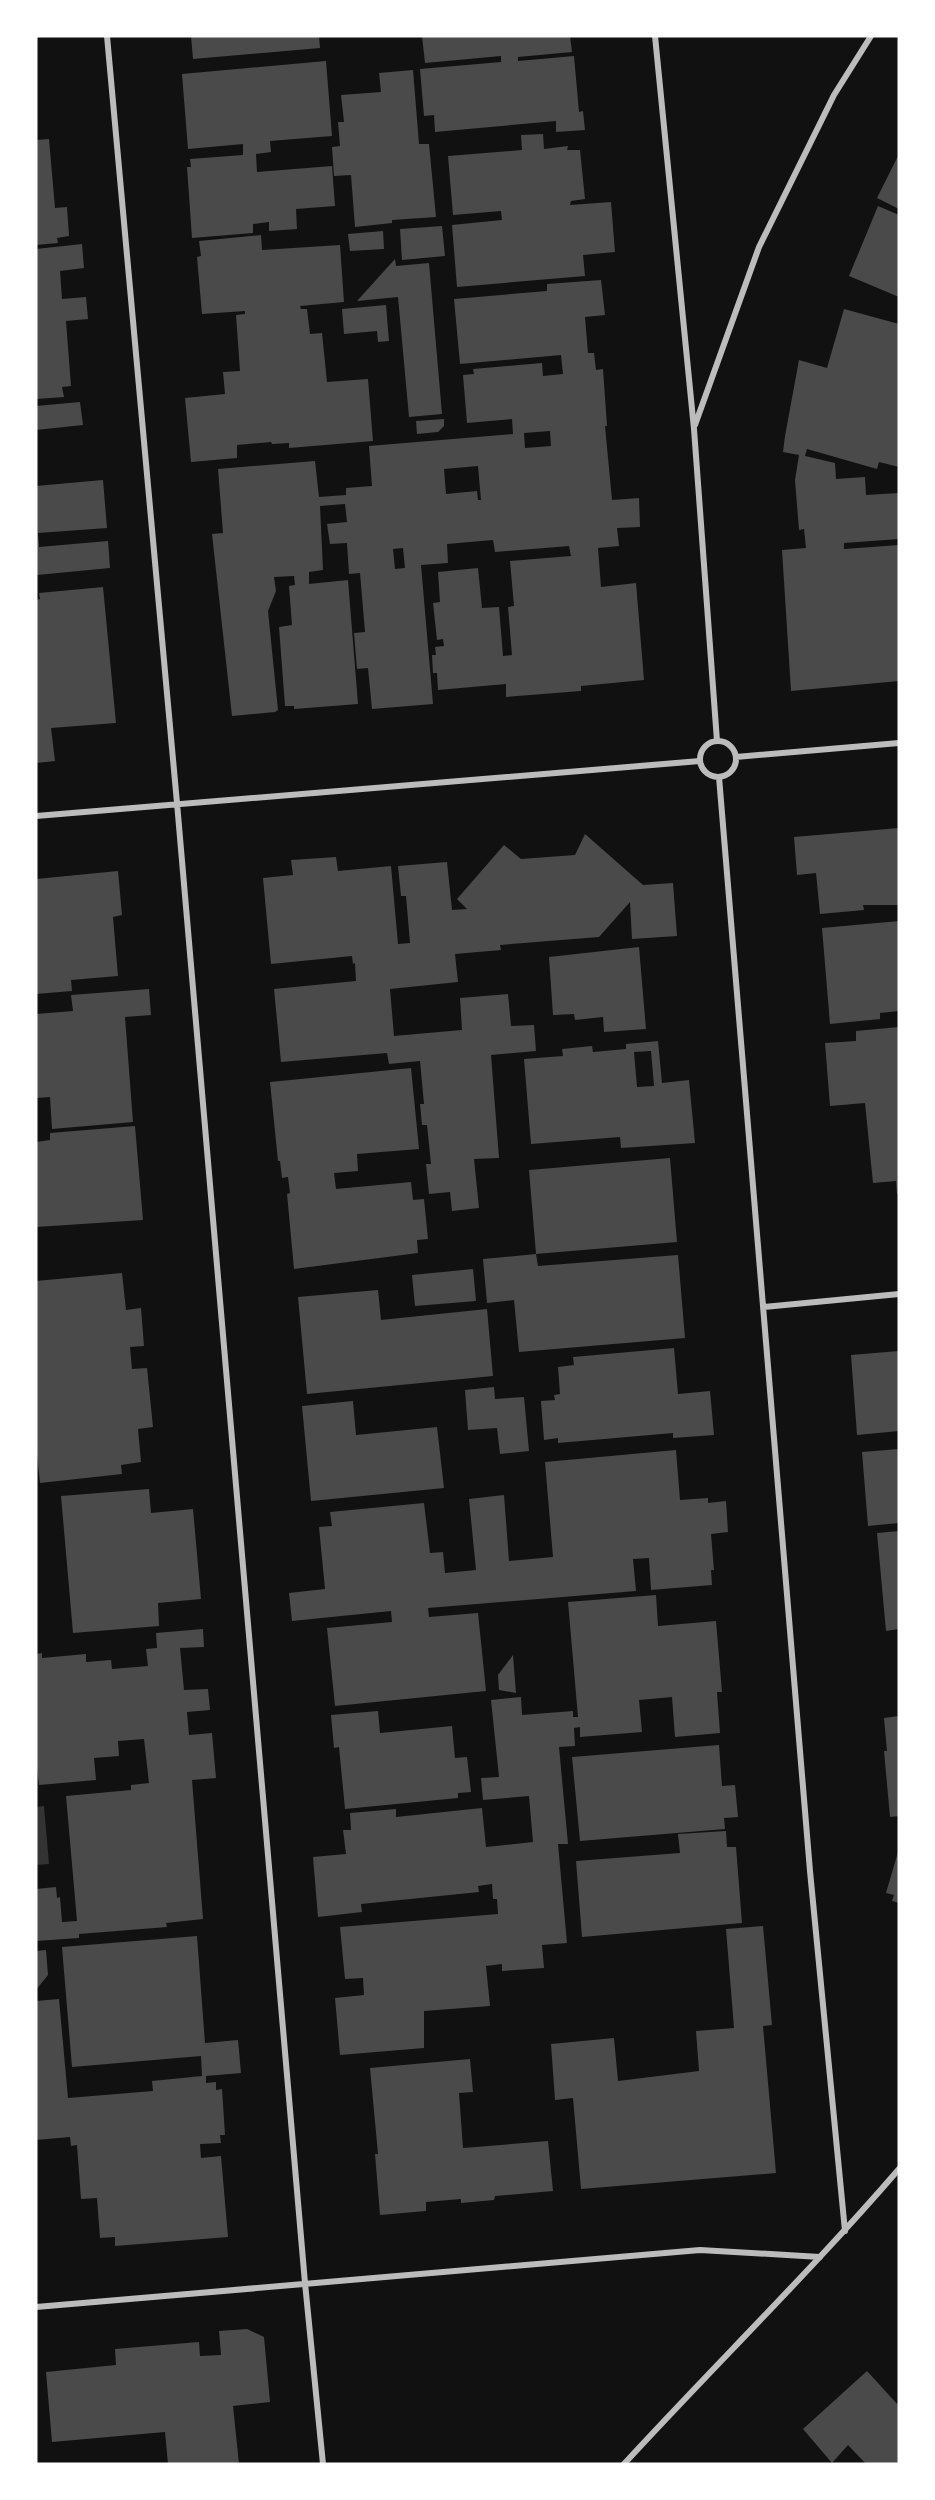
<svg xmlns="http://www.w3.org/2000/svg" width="935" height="2500" font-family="Signika,sans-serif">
<rect width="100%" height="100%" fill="#111"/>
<path fill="#333" d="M44 1806 49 1864 36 1865V1807Z"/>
<path fill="#4a4a4a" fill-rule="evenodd" d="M191 36H319L320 48 193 59Z
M422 36H570L572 52 518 57V61L574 56 579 112 583 111 585 130 556 132V121L435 132 434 115 424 116 420 69 501 62V56L425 63Z
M326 61 332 136 270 141 271 152 256 154 257 172 332 166 335 206 296 209 297 229 269 231V222L253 224V233L192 238 187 167H191L190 159 243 155V144L188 149 182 74Z
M413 70 419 144H429L436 217 392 220V223L355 227 351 175 334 176 332 147 340 146 338 122H344L341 95 381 92 379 73Z
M543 134 544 149 568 146 567 150H580L585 199 571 201 570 205 611 202 615 252 583 255 585 276 457 287 452 225 502 220 501 211 453 215 448 156 522 150 521 135Z
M49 139 55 208 67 207 69 236 57 238 58 243 36 245V140Z
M899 154V209L877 198Z
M878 206 899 215V297L849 276Z
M442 226 445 256 402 260 400 229Z
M383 231 384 249 350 251 348 234Z
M261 235 262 250 340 245 344 302 300 306 301 309H307L310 334 322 333 327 382 368 379 373 441 289 448V443L272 444 271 442 237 445V458L191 462 185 398 225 394 223 372 240 371 236 315 245 314V311L202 314 197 257 201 256 199 241Z
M82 244 84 268 60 271 62 299 86 297 88 319 66 321 71 386 62 387 64 397 36 399V249Z
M395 259 396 266 429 263 442 414 409 417 398 297 357 301Z
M601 280 605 315 585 317 588 353H594L596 370 603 369 607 426H605L612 500 639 498 640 527 617 528 619 546 598 548 601 587 636 583 644 680 581 686V691L506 697V684L438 690 437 673H433L432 655H436L435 647 444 646 443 639 437 640 433 603 440 602 438 572 478 568 482 608 499 607 503 656 512 655 508 607 514 606 510 561 571 556 569 546 495 552 493 540 447 544 448 563 421 565 433 704 372 709 368 668 357 669 354 633 365 632 360 573 349 574 347 543 330 544 327 524 347 522 345 504 320 506 323 570 309 572V584L348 580 358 704 294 709V706H285L279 627 292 625 289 586 295 585 294 576 274 577 276 591 268 611 278 710 275 712 232 716 212 534 223 533 218 469 315 461 319 497 346 495V488L372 486 369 446 513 434 512 419 467 423 463 375 474 374 473 369 542 363 543 376 563 374 561 355 460 364 454 299 547 291V284ZM550 431 551 446 525 448 524 433ZM478 466 481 500H478L477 491 446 494 444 469ZM403 548 405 568 395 569 393 549Z
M386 305 389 341 378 342 377 331 344 334 342 309Z
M844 309 899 324V467L879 462 877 469 807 449 805 456 835 463 836 479 865 477 866 495 899 493V539L844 543V549L899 545V681L791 691 782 550 806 548 804 529 799 530 795 480 799 455 783 452 785 436 799 360 827 368Z
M80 402 83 425 36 430V406Z
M444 419V426L438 432 417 434 416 421Z
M103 480 107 528 38 533 39 547 108 541 110 568 37 575 36 486Z
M103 587 116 723 51 728 55 761 36 763V600L40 599 39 593Z
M899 828V905H863L864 910 820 914 816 873 797 875 794 837Z
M585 834 643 885 673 883 677 936 632 939 630 902 599 937 500 945 501 950 455 954 458 982 390 989 394 1036 462 1030 460 998 508 994 511 1026 534 1025 536 1051 491 1055 499 1158 474 1159 479 1208 452 1211 450 1192 429 1194 426 1164H431L427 1125H422L420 1104H424L420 1061 389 1064 387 1053 281 1062 274 989 356 981 355 963 353 964 352 956 271 964 263 878 293 875 291 860 336 857 338 871 391 866 398 944 410 943 406 896H401L398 866 447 862 452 910 467 909 457 899 504 845 521 859 575 855Z
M118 871 122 915 113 917 118 976 71 980 72 991 36 994V879Z
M899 921V1011L880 1013V1019L830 1024 822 928Z
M639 947 646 1029 604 1032 603 1017 575 1020 574 1014 553 1015 549 957Z
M149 989 151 1015 125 1017 133 1122 52 1129 50 1097 36 1098V1014L73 1011 71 995Z
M899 1027V1194H897L896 1181 873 1183 865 1103 830 1106 825 1043 856 1041V1031Z
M658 1041 662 1083 689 1080 695 1143 621 1148 620 1137 531 1144 524 1059 563 1056 562 1049 592 1046 593 1052 626 1049V1044ZM651 1051 654 1086 637 1087 634 1052Z
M411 1068 419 1149 357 1154 358 1171 334 1173 336 1189 411 1182 413 1200 424 1199 428 1239 417 1240 418 1253 294 1269 287 1194 290 1193 288 1177 282 1178 280 1161H278L270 1082Z
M135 1126 143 1220 36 1227V1142L50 1140V1133Z
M670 1158 677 1242 536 1254 529 1170Z
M536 1254 538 1266 678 1255 685 1338 519 1352 514 1300 487 1303 483 1259Z
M473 1269 476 1301 415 1306 412 1275Z
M122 1273 126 1310 141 1308 144 1346 130 1347 132 1369 147 1368 153 1427 138 1429 141 1462 121 1465 122 1474 40 1483 36 1444V1281Z
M378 1290 381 1320 487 1309 493 1376 307 1394 298 1297Z
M674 1348 678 1394 710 1391 714 1435 673 1438V1433L558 1443V1438L544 1440 541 1401 555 1400 554 1395 560 1394 558 1367 574 1365 573 1357Z
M899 1351V1431L857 1435 851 1355Z
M494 1387 495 1399 524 1397 529 1451 500 1454 497 1428 468 1430 465 1390Z
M353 1401 356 1435 437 1427 444 1488 311 1501 302 1406Z
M899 1449V1523L868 1526 862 1452Z
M676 1450 680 1500 708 1498V1503L726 1501 728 1532 711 1534 714 1570H711L712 1585 651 1590 649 1558 633 1559 636 1591 428 1608 429 1617 478 1613 486 1691 335 1706 327 1628 392 1622 391 1611 292 1621 289 1593 325 1589 319 1527 332 1526 330 1512 424 1503 430 1553 443 1552 445 1573 476 1570 469 1499 504 1495 509 1561 553 1557 545 1462Z
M149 1489 151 1513 193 1509 201 1599 158 1603 159 1626 73 1633 61 1496Z
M899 1531V1629L886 1631 877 1533Z
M656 1595 658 1626 716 1621 722 1692H717L720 1733 675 1737 672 1697 639 1700 642 1732 580 1737V1727L574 1728 575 1746 559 1747 568 1844H558L567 1943 542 1945 544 1968 502 1971V1964L486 1966 490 2006 424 2011V2048L340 2055 335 1998 364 1995 363 1978 345 1979 340 1927 498 1914 497 1899H493L492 1884 478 1886 479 1892 361 1904 362 1912 318 1917 313 1857 346 1854 343 1830H351L350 1813 396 1809V1817L482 1808 486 1847 533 1842 529 1796 483 1800 481 1778 499 1777 491 1700 521 1697 522 1715 573 1711V1717H578L568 1602Z
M203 1629 204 1647 180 1648 184 1690 208 1689 210 1710 187 1712 189 1735 212 1733 216 1778 192 1780 203 1919 166 1923 167 1927 79 1934V1938L36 1941V1889L56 1887 57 1898 60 1897 62 1922 77 1921 66 1796 131 1790V1785L149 1783 144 1739 118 1741 119 1756 94 1758 96 1780 39 1785 36 1758V1654L42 1653V1658L86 1654V1662L111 1660 112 1669 148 1666 146 1649 157 1648 156 1633Z
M513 1655 516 1693 499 1690 498 1675Z
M378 1711 380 1733 452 1726 455 1758 467 1757 471 1792 458 1793V1798L345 1809 339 1747 334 1748 331 1715Z
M899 1716V1816L890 1817 884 1751H887L884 1718Z
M719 1745 722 1786 735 1785 738 1817 724 1818 725 1829 580 1841 572 1757Z
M726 1831 727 1847H736L742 1923 582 1937 576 1861 680 1853 678 1834Z
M898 1852H899V1903L892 1901 894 1895 886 1893Z
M763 1926 772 2025 763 2026 776 2173 581 2189 573 2098 555 2100 551 2044 614 2038 618 2081 699 2071 696 2031 734 2028 726 1929Z
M197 1936 205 2043 238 2040 241 2073 206 2076V2083L216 2082V2090L222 2089 225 2135H220L221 2143 200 2144 201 2158 221 2156 228 2237 115 2246V2237L100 2238 97 2198 81 2199 77 2145 71 2146 70 2137 36 2140V2001L59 1999 68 2098 153 2091 152 2081 202 2076 201 2056 72 2067 62 1947Z
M46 1950 48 1975 36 1990V1951Z
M470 2059 473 2092 459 2093 463 2148 548 2141 553 2191 495 2196 494 2200 461 2203V2199L426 2202V2211L380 2215 375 2154H378L370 2068Z
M247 2329 264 2337 270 2402 233 2406 239 2464H168L165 2432 52 2442 46 2372 116 2365 115 2349 199 2342 200 2356 221 2355 219 2331Z
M867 2371 899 2406V2464H866L848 2445 832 2463 803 2429Z"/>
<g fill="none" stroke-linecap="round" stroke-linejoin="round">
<path stroke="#bcbcbc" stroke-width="6" d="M107 36 177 803 305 2283 323 2464
M655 36 694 429 717 741
M695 425 759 247 834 95 871 36
M700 759a18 18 0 1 1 36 0a18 18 0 1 1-36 0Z
M736 757 899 743
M719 777 810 1871 845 2231
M36 816 700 761
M764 1307 899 1294
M36 2307 700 2250 820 2257
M624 2464C715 2365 811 2271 899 2169"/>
</g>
<rect width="935" height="2500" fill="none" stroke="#ffffff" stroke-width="75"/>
</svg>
